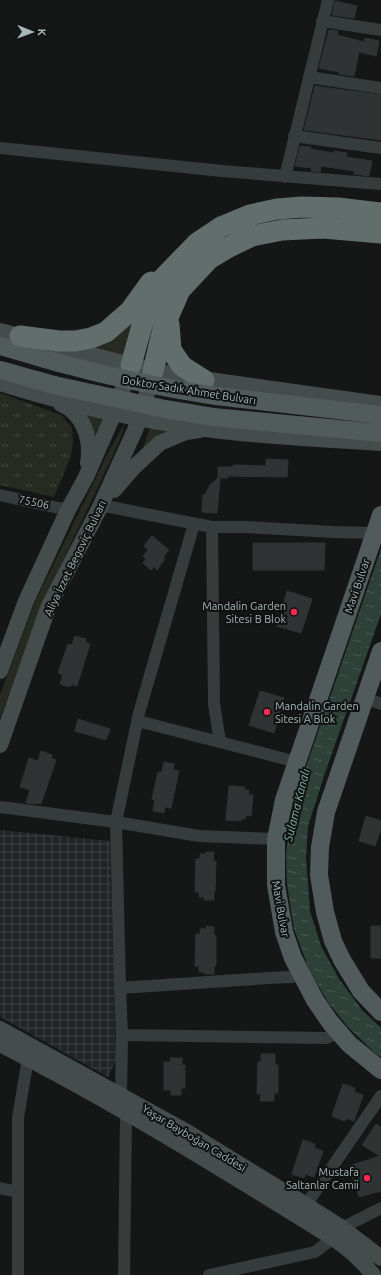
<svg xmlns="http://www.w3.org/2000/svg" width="381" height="1275" font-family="Ubuntu,sans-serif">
<defs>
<pattern id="industrial-grid" width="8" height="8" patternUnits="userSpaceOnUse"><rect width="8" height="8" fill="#212424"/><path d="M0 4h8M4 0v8" fill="none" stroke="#3e4242"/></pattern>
<pattern id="park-tufts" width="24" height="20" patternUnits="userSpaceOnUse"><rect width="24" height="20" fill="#272a21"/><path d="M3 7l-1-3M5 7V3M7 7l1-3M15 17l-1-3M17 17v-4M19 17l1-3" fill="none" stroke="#43473f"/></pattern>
<pattern id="water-ripples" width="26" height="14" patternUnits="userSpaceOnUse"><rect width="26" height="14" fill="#2e4139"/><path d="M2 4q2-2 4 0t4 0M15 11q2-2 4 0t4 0" fill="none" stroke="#495a53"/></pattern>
</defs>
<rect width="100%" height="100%" fill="#151717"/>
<path fill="url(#industrial-grid)" d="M0 830 110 841 116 1061 108 1077 0 1017Z"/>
<path fill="#272a21" d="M137 314 124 357 91 347Z
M81 412 104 416 92 441Z
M126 421 121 437 114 453 42 605 0 718V695L35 602 109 451Z
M151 425 182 429 143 448Z"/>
<path fill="url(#park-tufts)" d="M0 393 61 415 72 428 73 442 71 456 54 497 0 485Z"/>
<path fill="url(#water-ripples)" d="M381 549V614L325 773 308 826 306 858 310 911 321 946 339 979 362 1010 381 1028V1057L376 1054 349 1028 328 1002 309 969 294 929 287 884 286 853 293 805Z"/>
<path fill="#303333" stroke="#2f3333" d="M335 1 357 6 354 18 332 15Z
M329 30 338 31 337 35 364 42 365 38 379 41 376 56 359 52 354 76 339 74V72L319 68Z
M315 86 381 95V140L304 130Z
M300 146 311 147 310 149 334 153V151L347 153 346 157 372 161 369 176 354 174V171L321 166 320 172 311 171 312 168 295 166Z
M266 459 288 460 287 477 228 476V478H220L217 513 202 512 203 495H205L210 485 218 478V467H233V465L266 466Z
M152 536 169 550 163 557 165 559 157 570 154 567 151 570 143 563 146 559 143 556 148 550 144 546Z
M253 543H325L324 570H253Z
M287 591 312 599 301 633 277 626Z
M75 636 86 639 85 642 90 644 77 686 72 684 70 687 60 684 63 675 58 673 68 644 72 645Z
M260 691 284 698 274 733 249 725Z
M78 719 110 729 106 740 75 731Z
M41 751 52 755 51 758 56 760 41 804 36 803V804L26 803 30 790 20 787 29 758 38 761Z
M164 762 174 764 173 770 179 771 171 808 165 807 164 813 153 811 155 800 152 799 158 772H162Z
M229 786 245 787 244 790H249L248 795H253L251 816 246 815 245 819H242L241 821 226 820Z
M366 816 381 821V828L375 846 359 841Z
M206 852H214L213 861H216L215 891H214V900H204V897H199V892H195L196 859H200V854H205Z
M206 926 214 927V936H216V966H214V974H204L205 972H199V966H195L196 934H200L201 928 206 929Z
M371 926H381V958H371Z
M261 1054H275V1065H278V1093H274V1101H260L261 1094H257L258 1062H261Z
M170 1058H182V1065H185V1088H181V1095H171V1090H164V1062H171Z
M343 1084 355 1088 354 1092 363 1095 354 1121 346 1118 345 1121 332 1116Z
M376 1124 381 1127V1191L359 1197 349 1166 380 1156 362 1145Z
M303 1140 315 1144 314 1148 323 1151 314 1177 305 1174 304 1178 292 1174Z"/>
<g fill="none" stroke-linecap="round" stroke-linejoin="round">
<path stroke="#363c3c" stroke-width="12" d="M322 21 381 30
M309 77 381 88
M294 136 381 148
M0 148 222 171 381 184
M285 177 328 0
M0 495 68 510
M100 507H110L212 527H246L333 532 375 533
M212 527 214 704 220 742
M365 698 381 704
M138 721 297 762
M0 807 116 822 199 836 276 839
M120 988 269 978 291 977 301 974
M122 1035 326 1038 339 1032
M121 1095 122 1035 120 988 116 822 139 713 194 524
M0 1188 18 1192
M306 1205 381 1096
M342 1228 381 1208
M18 1275V1118L28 1058
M124 1275 126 1113
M209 1275 315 1252 333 1238"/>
<path stroke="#444c4c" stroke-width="16" d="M0 331 31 339
M56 346 131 365 174 375 381 404
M0 383C67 404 136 420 206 429 264 437 323 439 381 443
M61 404C84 413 92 441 88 463
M114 490 133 468 160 443 186 432 199 430
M0 671 26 601 68 510 86 477 114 413 130 368
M0 745 48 608 100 507 135 430 140 418 153 372
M0 1029 187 1132 306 1205 342 1228 367 1247 381 1258
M0 1044C114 1102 224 1170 333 1238 348 1248 362 1260 373 1275"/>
<path stroke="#525b5b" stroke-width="18" d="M0 346 59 363
M0 370 54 385
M216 396 381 415
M213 417 381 433
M381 515 284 800 276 839V885L284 932 293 958 315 1000 330 1022 349 1044 381 1070
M381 651 326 812 320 847 319 875 325 912 333 941 342 960 361 991 381 1012"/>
<path stroke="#626e6c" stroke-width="21" d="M169 324 171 350 182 366 204 380
M20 336 59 341H75L91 338 106 332 130 311 151 282
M131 365 143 322 163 278 197 243 221 227 250 215 277 209 302 207 338 208 381 213
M153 371 163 329 180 290 209 259 229 247 252 236 282 230 323 228 381 233"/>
<path stroke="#525b5b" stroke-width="18" d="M59 363C111 377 163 388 216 396
M54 385 165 409 213 417"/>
</g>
<g fill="#f92b52" stroke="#101212" stroke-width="1.5">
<circle cx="294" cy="612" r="4"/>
<circle cx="267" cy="712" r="4"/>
<circle cx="367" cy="1178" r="4"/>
</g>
<g text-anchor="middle" stroke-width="4" stroke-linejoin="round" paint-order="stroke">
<g font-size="11" fill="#a6b8b5" stroke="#101212">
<text transform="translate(189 390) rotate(9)" y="4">Doktor Sadık Ahmet Bulvarı</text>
<text transform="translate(34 502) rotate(12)" y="4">75506</text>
<text transform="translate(75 558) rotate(-64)" y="4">Aliya İzzet Begoviç Bulvarı</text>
<text transform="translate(357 586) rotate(-71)" y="4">Mavi Bulvar</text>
<text transform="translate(281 909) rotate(80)" y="4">Mavi Bulvar</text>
<text transform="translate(194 1138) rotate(31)" y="4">Yaşar Bayboğan Caddesi</text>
</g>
<g font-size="11" fill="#a6b8b5" stroke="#101212" text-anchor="end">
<text x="286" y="610">Mandalin Garden<tspan x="286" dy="13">Sitesi B Blok</tspan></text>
<text x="275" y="710" text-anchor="start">Mandalin Garden<tspan x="275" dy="13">Sitesi A Blok</tspan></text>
<text x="359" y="1176">Mustafa<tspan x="359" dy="13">Saltanlar Camii</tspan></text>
</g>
<g font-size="12" font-style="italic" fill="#7cb49f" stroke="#101212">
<text transform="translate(297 805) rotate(-76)" y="4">Sulama Kanalı</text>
</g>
</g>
<g transform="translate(32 32) rotate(91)" stroke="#101212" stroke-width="3" paint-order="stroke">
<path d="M0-3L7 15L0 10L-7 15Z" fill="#a6b8b5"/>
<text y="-6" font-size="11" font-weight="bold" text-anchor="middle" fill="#a6b8b5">K</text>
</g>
</svg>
